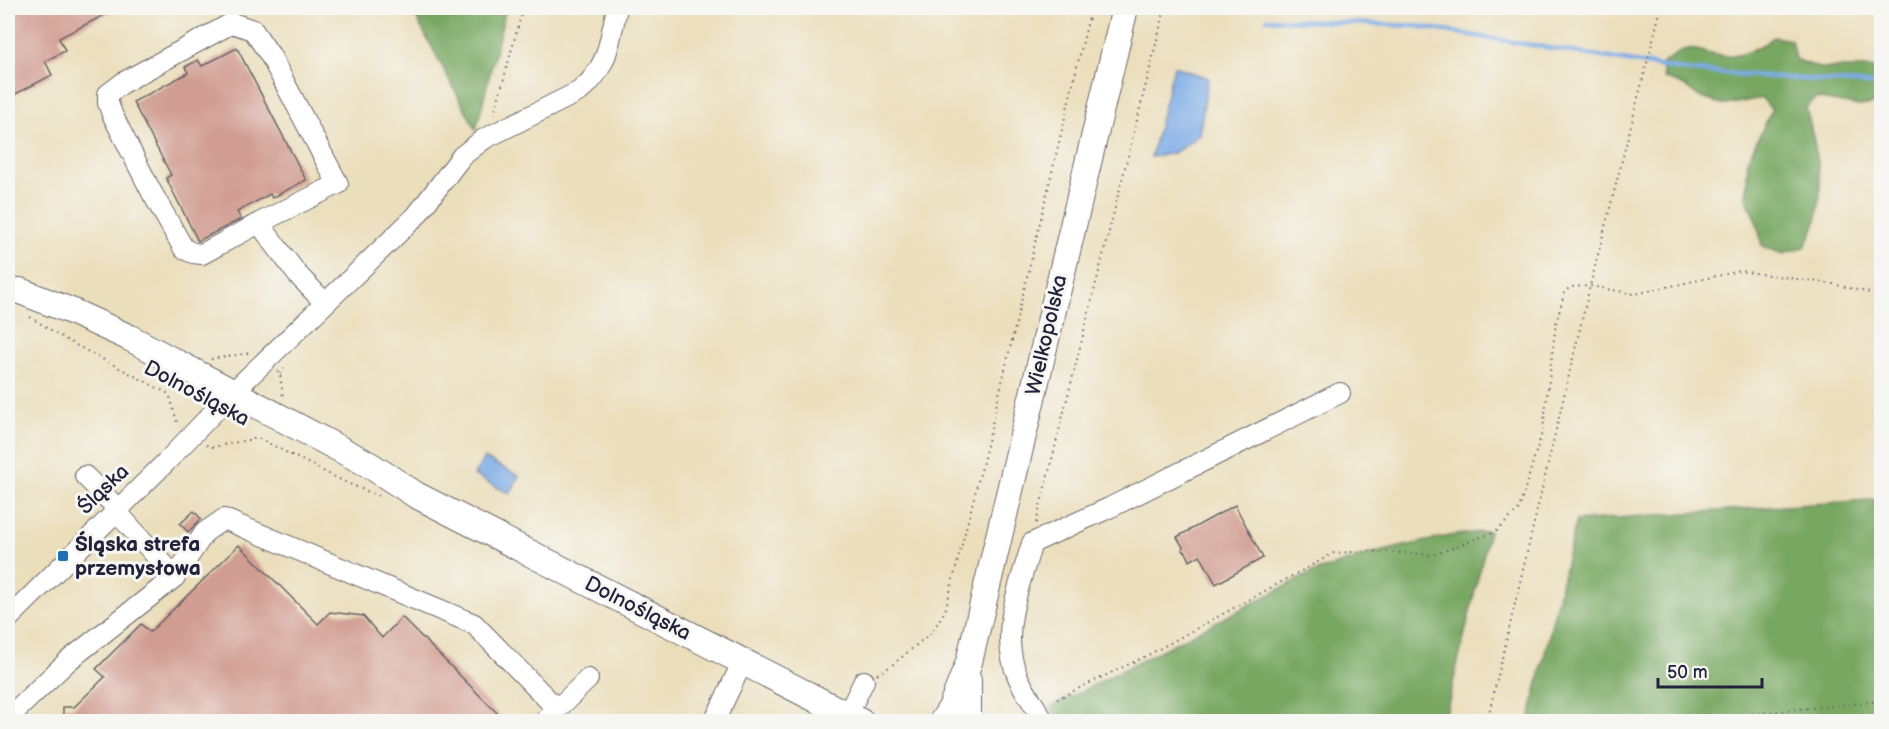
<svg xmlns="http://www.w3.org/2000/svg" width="1889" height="729" font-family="'Balsamiq Sans',sans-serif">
<rect width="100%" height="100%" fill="#f6f6f2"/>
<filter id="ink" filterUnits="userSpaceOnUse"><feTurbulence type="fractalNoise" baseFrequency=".0167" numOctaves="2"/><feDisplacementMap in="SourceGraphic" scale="12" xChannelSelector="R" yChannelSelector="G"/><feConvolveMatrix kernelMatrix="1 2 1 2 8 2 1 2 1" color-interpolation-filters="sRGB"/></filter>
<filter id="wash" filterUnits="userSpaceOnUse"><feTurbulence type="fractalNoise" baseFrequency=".008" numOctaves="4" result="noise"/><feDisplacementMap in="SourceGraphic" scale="24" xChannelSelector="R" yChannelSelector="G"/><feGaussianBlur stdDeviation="1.35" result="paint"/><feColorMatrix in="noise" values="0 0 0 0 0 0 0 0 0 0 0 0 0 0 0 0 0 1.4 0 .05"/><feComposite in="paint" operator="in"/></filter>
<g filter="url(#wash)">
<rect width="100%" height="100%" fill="#ebdebb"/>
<path fill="#78a762" stroke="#4d644e" stroke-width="1.5" d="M411 8H506L476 130Z
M1774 37 1791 40 1795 59 1818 68H1882L1881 103 1859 106 1816 98 1806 108C1815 145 1826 182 1816 221 1814 230 1809 238 1805 247L1783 254 1762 246 1758 226 1746 197 1748 159 1772 110 1762 98 1726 105 1701 98 1685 86 1664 78 1662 64C1698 35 1698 59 1732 56 1748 54 1761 46 1774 37Z
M1881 499V721H1529L1576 521Z
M1489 531 1444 721 1060 722 1051 707 1311 573 1370 554 1449 536Z"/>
<path fill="#7cabe6" stroke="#4f6690" stroke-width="1.5" d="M1174 66 1208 78 1199 135 1174 153 1151 157Z
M484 458 519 476 510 494 474 475Z"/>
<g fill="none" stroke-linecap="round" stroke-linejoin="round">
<path stroke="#7cabe6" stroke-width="4.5" d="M1267 19 1416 26 1682 70 1882 85"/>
</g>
<g id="blocks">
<path fill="#d19d92" d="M8 8H118L59 38 65 51 45 61 52 75 8 98Z
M237 48 306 180 272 198 270 194 237 212 241 219 198 241 166 178 171 175 133 102 188 73 185 67 198 60 202 66Z
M1235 505 1263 558 1216 584 1200 555 1190 561 1186 552 1182 550 1183 547 1177 537Z
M194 511 201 519 188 532 180 524Z
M239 545 318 624 330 612 363 616 382 638 402 617 506 722H63V707H74L105 677 96 669 141 624 150 632Z"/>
</g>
</g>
<g filter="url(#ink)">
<use href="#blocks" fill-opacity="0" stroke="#686468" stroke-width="1.5"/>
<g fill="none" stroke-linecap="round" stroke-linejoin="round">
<defs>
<path id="minor" d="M259 223 338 184 270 55 253 30 232 23 124 82 108 94V103L112 114 151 191 184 249 193 253 202 254 259 223 297 274 324 302
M85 476 111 502 116 511 175 577
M8 619 166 462 232 393 416 216 462 156 484 139 580 91C609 67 609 42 617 8
M8 718 69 660 175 577 205 532 224 519 474 624 557 709
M544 722 588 679
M714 722 743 661
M844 722 864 681
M1044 722C1036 707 1025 693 1018 677 998 634 1020 585 1032 543L1109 508 1340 393"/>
<path id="major" d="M20 291 71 311 130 338 368 464 416 495 861 722
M942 722 951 708 969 662 1125 8
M968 722V680"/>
</defs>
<use href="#minor" stroke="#686468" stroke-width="22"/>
<use href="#major" stroke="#686468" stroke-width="28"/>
<path stroke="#686468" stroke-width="2" stroke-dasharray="1.5 4.5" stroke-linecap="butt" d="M494 115 523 8
M8 268 16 272
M30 317 70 342 167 393 170 397 178 426
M211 359 250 353
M277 371 280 374 283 397
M280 374 287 364
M206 445 213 447 258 438 347 483 381 497
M1036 523 1165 8
M877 674 891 666 932 632 945 611 983 462 1091 8
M1057 699 1148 655 1334 553 1371 551 1433 555 1497 531 1519 509 1543 429 1556 323 1565 291 1571 287 1590 286 1635 294 1740 271 1833 284 1882 296
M1487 722 1590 286 1661 8
M1669 722 1882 701"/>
<use href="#minor" stroke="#fff" stroke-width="20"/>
<use href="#major" stroke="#fff" stroke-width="26"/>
</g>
</g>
<rect fill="#1f6fb2" stroke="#f6f6f2" stroke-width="2" x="57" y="550" width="12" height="12" rx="3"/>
<g text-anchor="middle" stroke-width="6" stroke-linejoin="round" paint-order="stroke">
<g font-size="21" fill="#22223b" stroke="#f6f6f2">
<text transform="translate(1046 335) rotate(-77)" y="7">Wielkopolska</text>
<text transform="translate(197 393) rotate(28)" y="7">Dolnośląska</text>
<text transform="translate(103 489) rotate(-44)" y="7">Śląska</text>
<text transform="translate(638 608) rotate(27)" y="7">Dolnośląska</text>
</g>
<g font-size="21" font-weight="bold" fill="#22223b" stroke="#f6f6f2" text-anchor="start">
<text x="75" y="551">Śląska strefa<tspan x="75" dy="24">przemysłowa</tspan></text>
</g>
</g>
<rect width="1889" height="729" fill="none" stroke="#f6f6f2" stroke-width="30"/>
<path d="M1658 678v9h104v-9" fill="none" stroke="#22223b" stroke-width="3"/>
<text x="1667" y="678" font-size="18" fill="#22223b" stroke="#f6f6f2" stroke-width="4.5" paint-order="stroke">50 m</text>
</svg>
